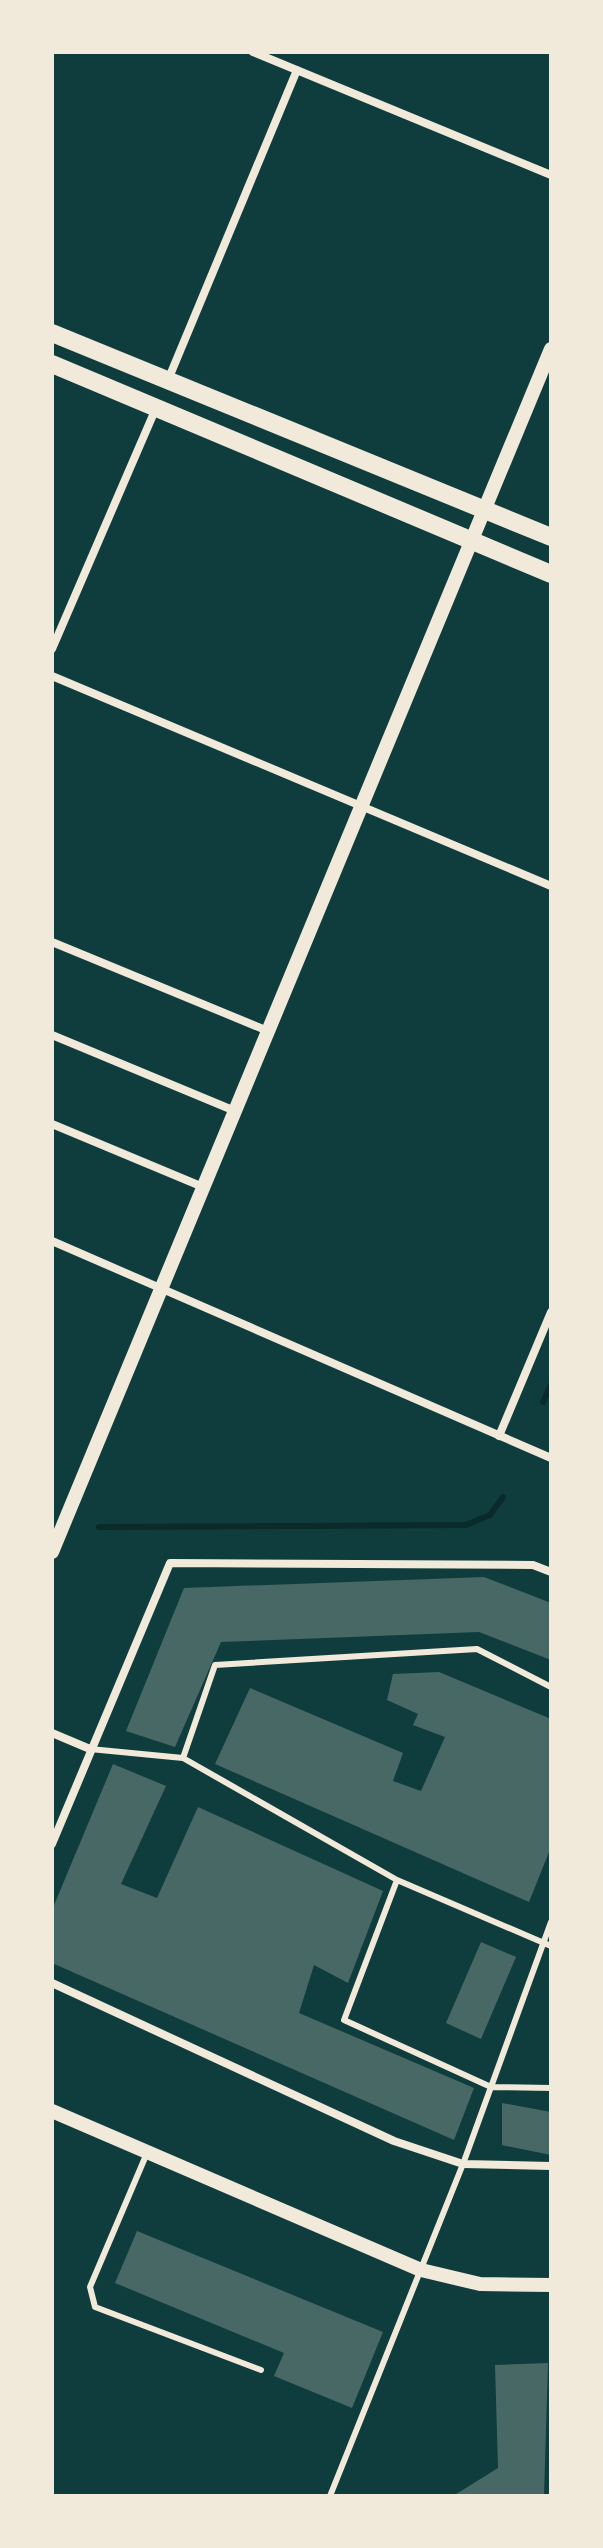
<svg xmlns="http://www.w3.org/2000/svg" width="603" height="2548" font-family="'Titillium Web',sans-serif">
<rect width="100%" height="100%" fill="#0f3d3e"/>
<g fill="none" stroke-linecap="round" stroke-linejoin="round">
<path stroke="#0a2a2b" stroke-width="6" d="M543 1402 551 1385
M99 1527 466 1525 490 1515 503 1497"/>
</g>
<path fill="#486865" d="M484 1577 551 1603V1660L479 1632 221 1642 175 1747 126 1731 184 1588Z
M439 1672 551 1719V1847L529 1902 215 1764 250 1688 403 1753 393 1781 421 1791 445 1737 413 1725 418 1714 387 1700 393 1674Z
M113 1764 166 1786 121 1884 157 1898 198 1807 383 1891 348 1983 314 1965 299 2013 474 2088 454 2140 52 1963V1910Z
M481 1942 516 1957 481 2039 446 2023Z
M502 2103 551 2112V2155L502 2145Z
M137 2231 383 2332 352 2408 274 2376 284 2353 115 2283Z
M548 2363 544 2496H453L498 2468 495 2365Z"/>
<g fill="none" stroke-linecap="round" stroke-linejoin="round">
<path stroke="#f1e9da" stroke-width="6" d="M90 1749 183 1758 397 1880 551 1946
M183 1758 215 1665 477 1649 551 1687
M397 1880 344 2020 491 2087 551 2088
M147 2153 90 2287 95 2307 261 2370
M330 2496 463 2164 551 1922"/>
<path stroke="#f1e9da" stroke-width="8" d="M253 52 551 175
M168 380 297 70
M52 649 156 408
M52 676 551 886
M52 942 268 1031
M52 1035 235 1111
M52 1124 203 1187
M52 1241 551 1458
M499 1436 551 1312
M52 1733 90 1749
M52 1844 170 1563 533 1565 551 1572
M52 1983 394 2141 463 2164 551 2166"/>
<path stroke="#f1e9da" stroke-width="14" d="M52 1552 551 349
M52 2111 421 2270 480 2284 551 2285"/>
<path stroke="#f1e9da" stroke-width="18" d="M52 333 551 537
M52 364 551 574"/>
</g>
<rect width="603" height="2548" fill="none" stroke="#f1e9da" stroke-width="108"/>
</svg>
